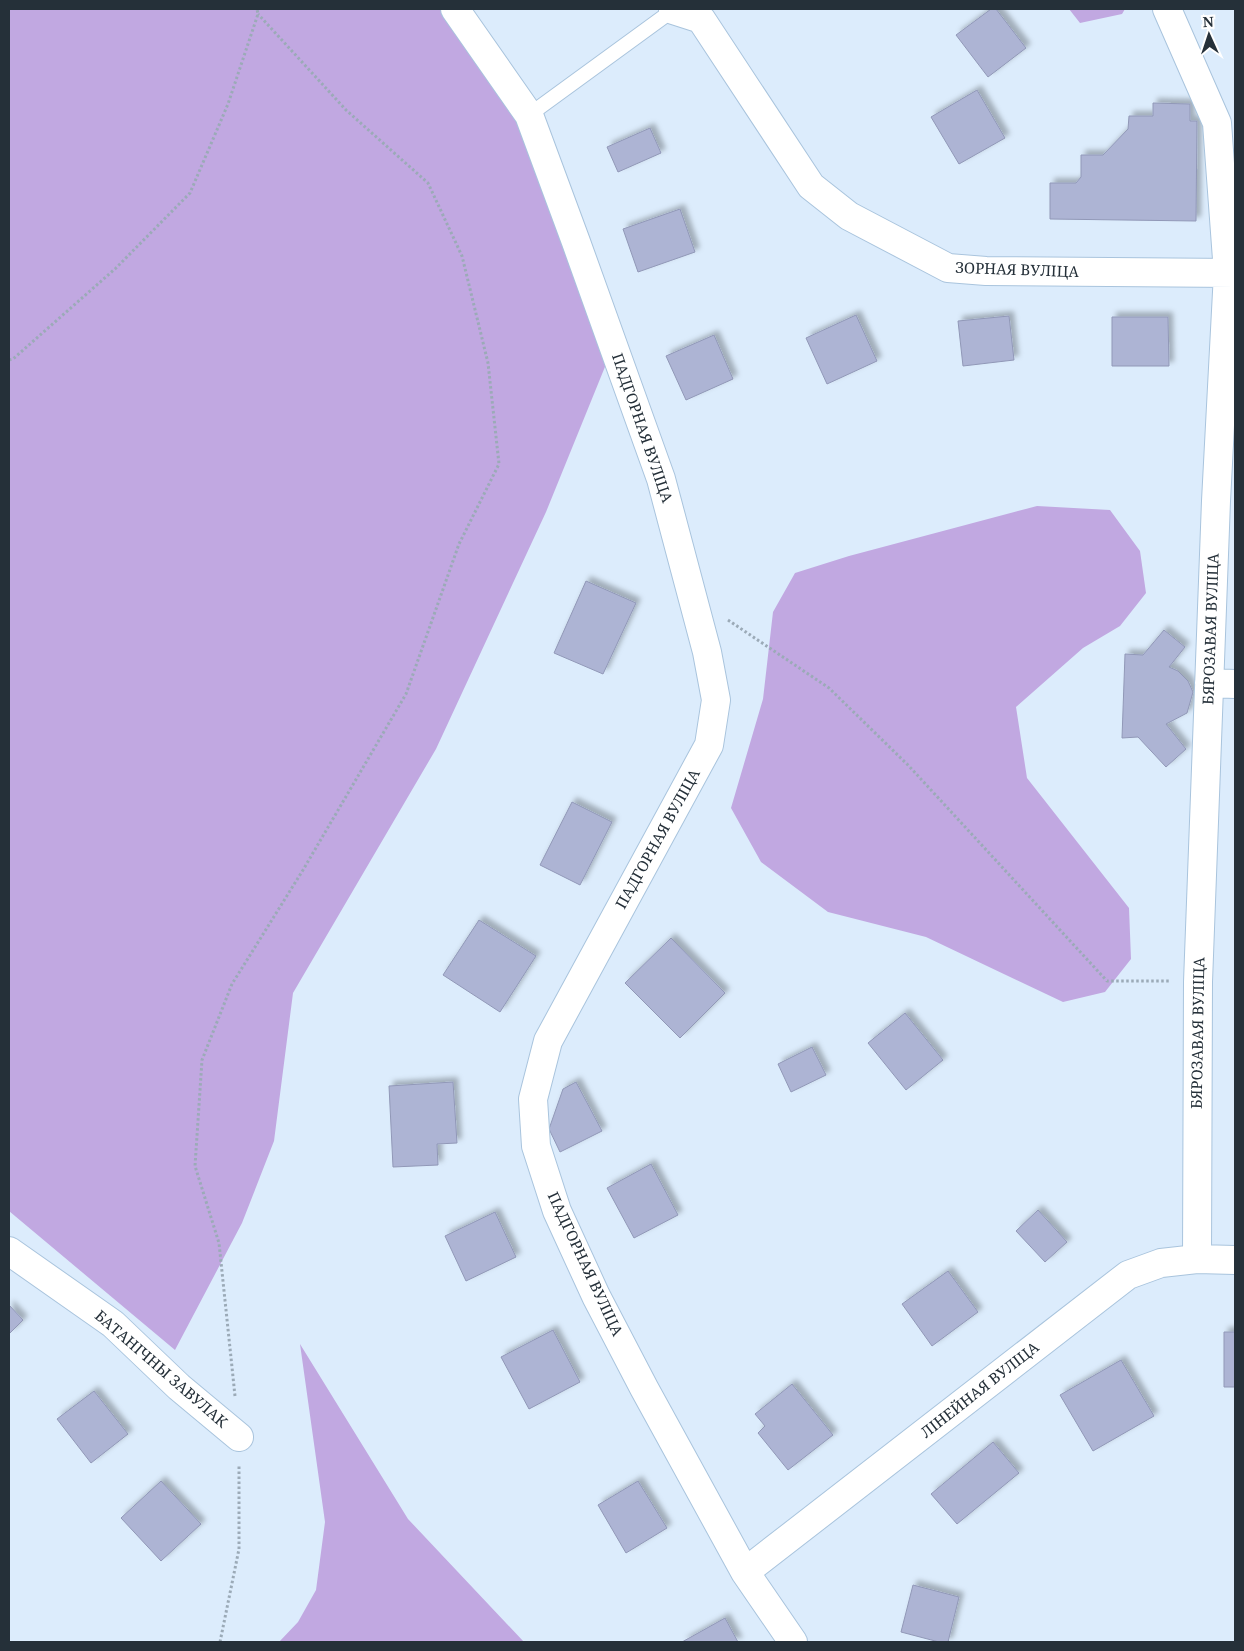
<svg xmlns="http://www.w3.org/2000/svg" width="1244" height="1651" font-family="'Noto Serif',serif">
<defs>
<filter id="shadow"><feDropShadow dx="4.5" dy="-4.5" stdDeviation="2.5" flood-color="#0004"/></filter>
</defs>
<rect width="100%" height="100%" fill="#dcecfc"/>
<path fill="#c1a8e1" d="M9 9H455L529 115 611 352 546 512 436 749 293 993 274 1141 242 1223 175 1350 9 1211Z
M1069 9H1125L1122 14 1080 23Z
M1037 506 1110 510 1140 551 1146 593 1120 626 1083 648 1016 707 1027 778 1129 908 1131 959 1105 992 1063 1002 926 937 828 912 761 862 731 808 763 699 773 612 795 573 849 556Z
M300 1344 408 1519 524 1642H279L298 1622 316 1590 325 1522Z"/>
<path fill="#adb4d4" stroke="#9198b7" filter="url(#shadow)" d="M991 9H996L1026 48 988 77 956 35Z
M977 90 1005 138 959 164 931 117Z
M1153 103 1190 104V121H1197L1196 221 1050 219V183H1076L1081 177V155H1103L1128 129 1129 116H1153Z
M650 128 661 153 618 172 607 147Z
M680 209 695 252 638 272 623 229Z
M856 315 877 361 827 384 806 338Z
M1009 316 1014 360 963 366 958 321Z
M1112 317H1168L1169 366H1112Z
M714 335 733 379 686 400 666 356Z
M586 581 636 603 603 674 554 653Z
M1164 630 1185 647 1169 667 1178 671 1188 681 1193 692 1187 713 1166 724 1186 749 1166 767 1138 737 1122 738 1125 654 1143 655Z
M572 802 612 822 580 885 540 865Z
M479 920 536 956 500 1012 443 975Z
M671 938 725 993 680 1038 625 983Z
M905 1013 943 1060 906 1090 868 1043Z
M812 1047 826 1075 791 1092 778 1064Z
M453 1082 457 1143 437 1144 438 1165 393 1167 389 1086Z
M576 1082 602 1131 560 1152 549 1129 563 1089Z
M651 1164 678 1215 634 1238 607 1188Z
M1038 1210 1067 1242 1045 1262 1016 1231Z
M495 1212 516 1257 466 1281 445 1236Z
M948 1271 978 1312 932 1346 902 1304Z
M9 1305 23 1320 9 1334Z
M553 1330 580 1382 529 1409 501 1357Z
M1224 1332H1235V1387H1224Z
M1121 1360 1154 1416 1093 1451 1060 1395Z
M792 1384 833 1435 788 1470 758 1433 765 1426 755 1414Z
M94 1391 128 1434 91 1463 57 1419Z
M993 1442 1019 1473 957 1524 931 1494Z
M161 1481 201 1524 161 1561 121 1518Z
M638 1481 667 1528 626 1553 598 1505Z
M913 1585 959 1597 948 1642H939L901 1632Z
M725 1618 738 1642H682Z"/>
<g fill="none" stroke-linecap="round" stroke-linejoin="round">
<defs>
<path id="lane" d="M529 115 673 10"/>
<path id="street" d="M455 9 529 115 576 242 661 479 707 652 716 700 709 745 548 1041 533 1099 536 1146 557 1211 596 1296 644 1388 745 1572 793 1642
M1167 9 1217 123 1228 273 1216 501 1198 982 1197 1259
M673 10 701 19 811 186 849 216 948 268 986 271 1235 273
M1209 683 1235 684
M9 1251 113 1324 179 1387 239 1437
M745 1572 1128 1275 1161 1263 1197 1259 1235 1260"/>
</defs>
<use href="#lane" stroke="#a9c4dd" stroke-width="16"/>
<use href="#street" stroke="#a9c4dd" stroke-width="30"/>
<path stroke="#9baab7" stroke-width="3" stroke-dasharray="2.5 2.5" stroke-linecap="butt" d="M9 360 13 359 116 268 190 193 228 104 258 14 257 9
M728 620 829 688 908 765 1107 981H1170
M235 1396 219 1243 195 1166 202 1060 232 984 303 870 406 694 459 544 499 464 488 363 462 256 428 183 346 110 258 14
M220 1642 239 1549V1465"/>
<use href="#lane" stroke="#fff" stroke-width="14"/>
<use href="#street" stroke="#fff" stroke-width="28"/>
</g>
<g text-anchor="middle" stroke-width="4.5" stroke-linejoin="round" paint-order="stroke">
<g font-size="15" fill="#253039" stroke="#fff">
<text transform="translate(1017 270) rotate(2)" y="5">ЗОРНАЯ ВУЛІЦА</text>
<text transform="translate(642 428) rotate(71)" y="5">ПАДГОРНАЯ ВУЛІЦА</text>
<text transform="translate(1211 629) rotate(-88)" y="5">БЯРОЗАВАЯ ВУЛІЦА</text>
<text transform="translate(658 839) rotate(-61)" y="5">ПАДГОРНАЯ ВУЛІЦА</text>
<text transform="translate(1198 1033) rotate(-89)" y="5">БЯРОЗАВАЯ ВУЛІЦА</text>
<text transform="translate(585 1264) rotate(65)" y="5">ПАДГОРНАЯ ВУЛІЦА</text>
<text transform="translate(161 1369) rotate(41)" y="5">БАТАНІЧНЫ ЗАВУЛАК</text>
<text transform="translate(980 1390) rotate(-38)" y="5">ЛІНЕЙНАЯ ВУЛІЦА</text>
</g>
</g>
<rect width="1244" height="1651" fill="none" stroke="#253039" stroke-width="20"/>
<g transform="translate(1209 35) rotate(357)" stroke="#ffffff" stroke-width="4" paint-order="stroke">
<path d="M0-4L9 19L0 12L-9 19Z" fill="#253039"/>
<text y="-8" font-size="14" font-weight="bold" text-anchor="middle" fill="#253039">N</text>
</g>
</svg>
